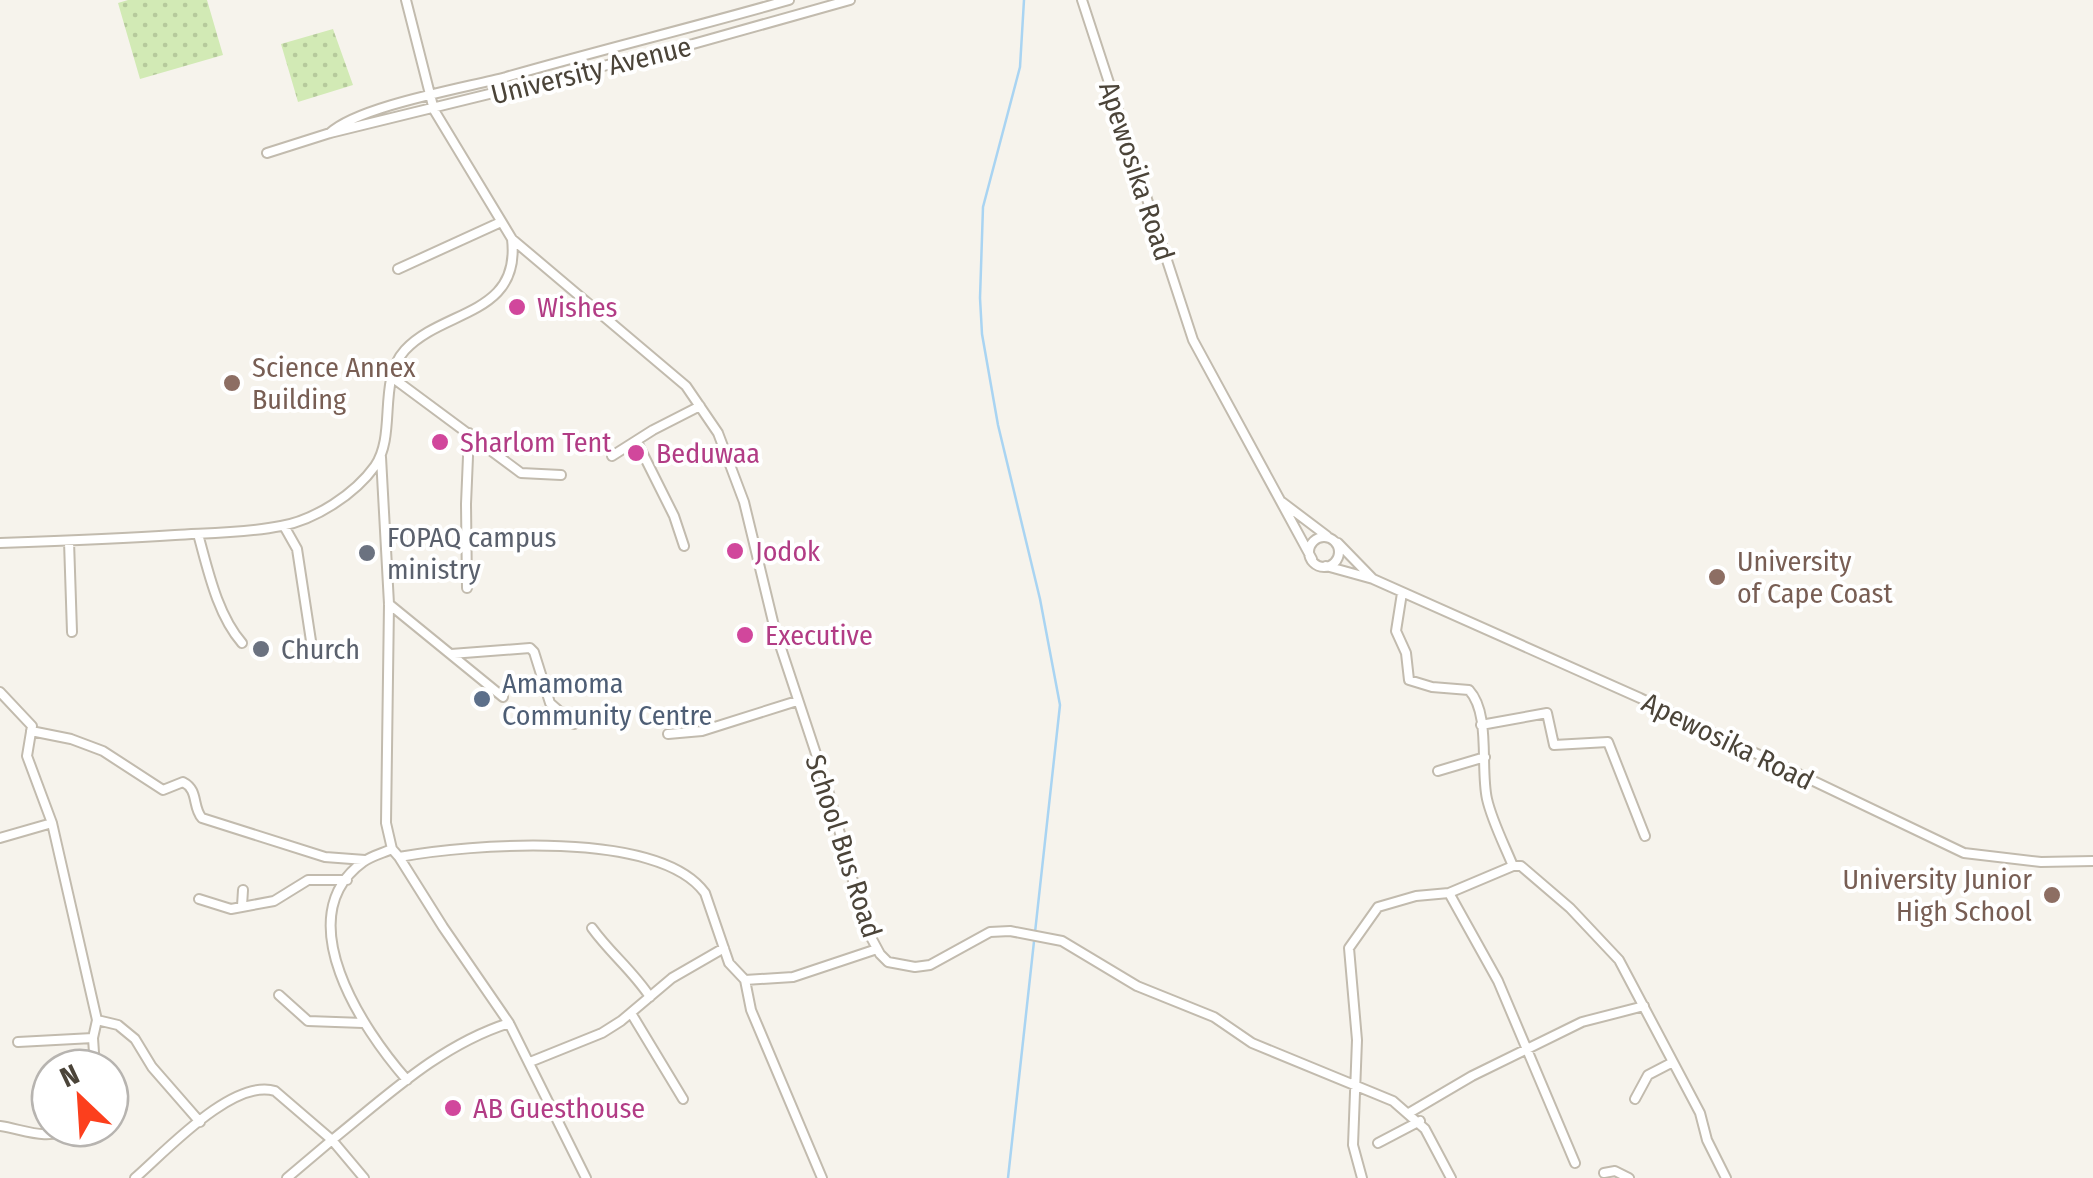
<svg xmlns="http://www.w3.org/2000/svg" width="2093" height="1178" font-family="'Fira Sans Condensed',sans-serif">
<defs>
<pattern id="green-dots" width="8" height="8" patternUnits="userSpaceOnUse" patternTransform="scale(2.5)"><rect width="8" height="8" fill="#d2eab5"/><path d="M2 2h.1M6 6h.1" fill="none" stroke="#b6ca9c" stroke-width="1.8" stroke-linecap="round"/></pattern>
</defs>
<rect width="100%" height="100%" fill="#f6f3ec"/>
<path fill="url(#green-dots)" d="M128 0H207L223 55 140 79 118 3Z
M333 29 353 85 298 102 281 44Z"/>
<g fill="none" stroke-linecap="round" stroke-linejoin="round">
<path stroke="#a9d4f2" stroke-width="2.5" d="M1008 1178 1060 705 1040 599 998 425 982 334 980 298 983 207 1020 67 1024 0"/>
<defs>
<path id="street" d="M1082 0 1193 340 1312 559
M330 133C359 106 464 88 506 77 600 50 695 27 789 0
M267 153 330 133 693 44 850 0
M512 239 686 386 718 433 744 502 775 630 828 790 866 928 880 954 888 962 915 967 930 965 990 932 1010 931 1062 941 1137 986 1214 1017 1252 1043 1393 1101 1425 1129 1451 1178
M398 269 501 222
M393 378 521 473 561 475
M637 442 674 516 684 546
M612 456 653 430 700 406
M381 457 389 604 386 823 392 849 399 857C469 844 659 829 705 893L729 963 745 980 793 977 877 949
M1282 502 1327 536
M284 526 297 549 311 641
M198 534C208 570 217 614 242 643
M1309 552a15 15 0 1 1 30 0a15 15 0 1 1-30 0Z
M69 541 72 632
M0 543C58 541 116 539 175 535 209 533 246 533 281 526 315 520 355 494 375 466 397 434 377 381 405 350 443 309 521 316 512 239L434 110 406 0
M1338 543 1373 579
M1326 566 1373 579 1640 698 1964 853 2041 862 2093 861
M467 588 466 504 469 433
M1402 593 1396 631 1406 653 1409 680 1432 687 1469 690C1491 714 1480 768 1487 799 1492 821 1504 844 1513 866
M389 604 503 697
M451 654 530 648 534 652 550 703 574 724
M0 692 32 726 27 756 52 823 97 1020 118 1025 135 1039 152 1067 200 1122
M1481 725 1547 713 1554 745 1608 742 1645 836
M31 731 71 739 103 751 163 790 183 782C199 790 192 807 202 818L325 857 365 860
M668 734 702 731 797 701
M1438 771 1485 757
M0 838 52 823
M392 849C383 853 371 856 363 862 287 917 363 1030 407 1080
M399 857 443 927 509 1023
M1449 893 1498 981 1575 1163
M199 899 231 909 274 901 308 880H347
M242 906 243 890
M592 928C610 953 633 971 650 997
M745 980 751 1010 822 1178
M279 995 308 1021 363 1023
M631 1013 683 1099
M18 1042 93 1038
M530 1062 602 1033 621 1021 672 978 724 948
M95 1068 93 1038 97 1020
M1635 1099 1648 1075 1673 1062
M1409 1113 1472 1076 1582 1022 1644 1006
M0 1126C22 1129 49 1142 68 1128
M1378 1143 1420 1121
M1604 1173 1615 1171 1629 1178
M135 1178C166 1151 233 1078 275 1091L332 1140 287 1178
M364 1178 332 1140C388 1095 440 1045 509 1023L586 1178
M1362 1178 1353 1145 1357 1040 1349 948 1378 907 1416 896 1449 893 1513 866H1521L1570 908 1619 960 1700 1113 1707 1140 1726 1178"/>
</defs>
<use href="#street" stroke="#c2bbae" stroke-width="12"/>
<use href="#street" stroke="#fff" stroke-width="8"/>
</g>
<g fill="#d1479c" stroke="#fff" stroke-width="4">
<circle cx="517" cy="307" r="10"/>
<circle cx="440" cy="442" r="10"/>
<circle cx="636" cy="453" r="10"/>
<circle cx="735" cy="551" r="10"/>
<circle cx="745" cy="635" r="10"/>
<circle cx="453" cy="1108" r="10"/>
</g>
<g fill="#8d6e63" stroke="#fff" stroke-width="4">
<circle cx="232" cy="383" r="10"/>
<circle cx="1717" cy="577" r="10"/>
<circle cx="2052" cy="895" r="10"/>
</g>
<g fill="#6b7280" stroke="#fff" stroke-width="4">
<circle cx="367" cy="553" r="10"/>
<circle cx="261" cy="649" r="10"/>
</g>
<circle fill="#5c6f8a" stroke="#fff" stroke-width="4" cx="482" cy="699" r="10"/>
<g text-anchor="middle" stroke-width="8" stroke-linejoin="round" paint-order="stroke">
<g font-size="28" fill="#4b4439" stroke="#fff">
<text transform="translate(591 70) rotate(-14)" y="10">University Avenue</text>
<text transform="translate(1137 171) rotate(72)" y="10">Apewosika Road</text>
<text transform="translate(1728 741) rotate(26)" y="10">Apewosika Road</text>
<text transform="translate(844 846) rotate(72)" y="10">School Bus Road</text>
</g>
<g font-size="28" fill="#b23c85" stroke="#fff" text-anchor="start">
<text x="537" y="317">Wishes</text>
<text x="460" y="452">Sharlom Tent</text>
<text x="656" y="463">Beduwaa</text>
<text x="755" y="561">Jodok</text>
<text x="765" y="645">Executive</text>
<text x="473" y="1118">AB Guesthouse</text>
</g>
<g font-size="28" fill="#785e54" stroke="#fff" text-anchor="start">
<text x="252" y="377">Science Annex<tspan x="252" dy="32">Building</tspan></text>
<text x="1737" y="571">University<tspan x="1737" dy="32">of Cape Coast</tspan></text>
<text x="2032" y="889" text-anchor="end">University Junior<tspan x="2032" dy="32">High School</tspan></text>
</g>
<g font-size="28" fill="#5b616d" stroke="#fff" text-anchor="start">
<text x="387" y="547">FOPAQ campus<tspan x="387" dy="32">ministry</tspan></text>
<text x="281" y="659">Church</text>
</g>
<g font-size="28" fill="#4e5e75" stroke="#fff" text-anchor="start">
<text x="502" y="693">Amamoma<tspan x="502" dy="32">Community Centre</tspan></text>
</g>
</g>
<g transform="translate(80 1098) rotate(335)"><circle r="48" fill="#ffffff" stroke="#b7b4b0" stroke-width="2.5"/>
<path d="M0-8L18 38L0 25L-18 38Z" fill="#fc3f1d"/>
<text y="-15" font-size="28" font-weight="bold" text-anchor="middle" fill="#4b4439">N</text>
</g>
</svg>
